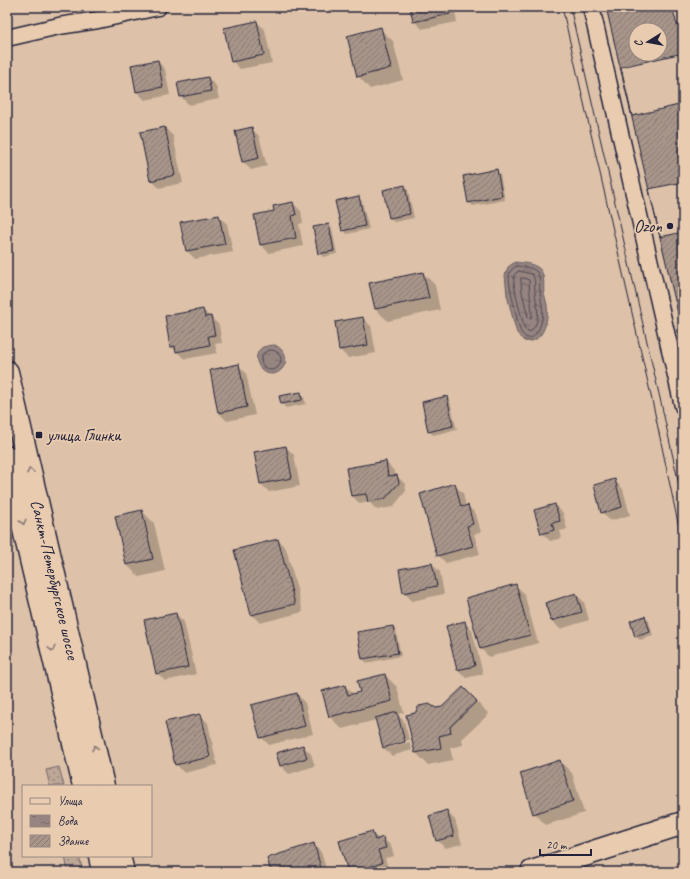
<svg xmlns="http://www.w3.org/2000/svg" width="690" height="879" font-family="Caveat,sans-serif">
<defs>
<pattern id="grass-dots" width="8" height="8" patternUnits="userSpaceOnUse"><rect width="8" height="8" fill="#bea797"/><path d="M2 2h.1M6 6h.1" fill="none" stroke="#9a887c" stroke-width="1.8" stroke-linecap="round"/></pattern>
<pattern id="water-ripples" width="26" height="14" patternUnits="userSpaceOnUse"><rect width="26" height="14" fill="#95847f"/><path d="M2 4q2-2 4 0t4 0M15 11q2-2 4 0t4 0" fill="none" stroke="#796c69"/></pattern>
<pattern id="building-hatch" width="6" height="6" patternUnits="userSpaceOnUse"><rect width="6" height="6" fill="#a8958a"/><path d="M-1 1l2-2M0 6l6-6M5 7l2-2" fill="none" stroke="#887972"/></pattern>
</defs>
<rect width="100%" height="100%" fill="#ddc2a9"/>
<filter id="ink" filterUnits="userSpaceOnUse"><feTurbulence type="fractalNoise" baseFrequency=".025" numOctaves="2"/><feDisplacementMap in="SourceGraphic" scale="8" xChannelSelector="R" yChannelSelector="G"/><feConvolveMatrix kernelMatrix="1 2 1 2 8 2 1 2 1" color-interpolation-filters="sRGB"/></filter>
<g filter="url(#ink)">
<path fill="url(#grass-dots)" stroke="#706469" d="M59 767 64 786H50L46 770Z
M65 856H79L83 872H68Z"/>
<path fill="url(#water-ripples)" stroke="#675d64" d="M515 262C522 263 531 263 537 267 546 272 543 284 544 293 545 297 546 301 547 305 549 320 543 345 524 341L517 333 514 323 507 295 505 275 508 267Z
M275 345C301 359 273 388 259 366 255 360 256 351 263 347 266 346 272 345 275 345Z"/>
<path fill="#0003" fill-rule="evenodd" d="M411 7H454L457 22 422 29 414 21Z
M257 22 265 30 272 63 240 69 232 61Z
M380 29 393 41 403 80 370 89 358 76Z
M157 61 165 69 170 95 145 100 137 92 132 65Z
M208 78 216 86 219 99 189 105 181 97 179 84Z
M165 128 173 136 183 183 159 188 151 180Z
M251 128 259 136 267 166 251 170 243 162 236 132Z
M496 170 500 174 505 200 473 206 469 202Z
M405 186 408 190 414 218 394 222 390 218 384 190Z
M358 197 362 201 369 229 347 234 343 230Z
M293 203 301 211 303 223 299 224 303 246 269 253 261 245 275 212Z
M219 216 227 224 233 252 195 259 187 251 181 223Z
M328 225 332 228 337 254 323 257 319 253Z
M423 273 435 285 440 310 388 321 375 309 370 284Z
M203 310 219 325 222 343 215 344 217 353 185 359 171 347Z
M363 318 371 326 376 353 348 358 340 350Z
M238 365 246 373 255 415 227 421 219 413 211 370Z
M300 393 304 397 306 404 286 408 282 404 281 397Z
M446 397 450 401 457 430 433 435 429 431Z
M286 447 294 455 300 486 269 492 261 484Z
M386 462 394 471 395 476H397L405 484 406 491 393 507 377 510 369 502 360 504 352 496Z
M615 481 623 489 630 515 610 521 602 512Z
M454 485 463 493 466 507 468 506 476 514 481 532 474 534 480 554 446 563 438 555Z
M555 505 563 513 567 529 560 531 562 538 550 541 542 533Z
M142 511 154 523 165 571 139 577 127 565Z
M278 540 286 548 303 612 260 623 252 615 235 551Z
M432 564 440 572 444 594 412 601 404 592Z
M515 585 524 593 538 643 489 657 481 649 467 599Z
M576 594 584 602 589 620 560 629 552 621Z
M176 614 184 622 196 674 165 681 157 673Z
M645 617 649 621 653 636 640 640 636 637Z
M464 622 472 630 483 674 466 678 458 670Z
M392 627 396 630 401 656 367 663 363 659 358 633Z
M385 675 397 687 404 713 397 714 404 721 412 750 392 756 384 748 376 720 342 729 330 717 345 686 354 695 361 693ZM409 740 410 742 388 748V746Z
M297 694 305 703 313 734 269 745 261 737Z
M475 700 489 714 462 739 463 745 450 748 453 760 428 765 416 753 408 716Z
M200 715 208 723 217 765 184 773 176 764Z
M303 746 311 754 315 766 289 774 281 766Z
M560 761 572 773 584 813 546 825 534 813Z
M447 812 455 820 462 844 445 848 437 840Z
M371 832 379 839 383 838 391 846 394 856 385 858 389 871 386 872H349Z
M313 844 321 852 327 872H272Z"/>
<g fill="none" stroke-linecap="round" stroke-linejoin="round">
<path stroke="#504956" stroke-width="1" d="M517 266C524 267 532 267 537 272 541 277 539 284 540 290 541 307 546 312 539 329 537 332 534 337 531 338 526 339 523 335 521 332 518 325 508 282 509 275 510 270 513 268 517 266Z
M519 271 532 274C536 279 534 287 535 293 537 307 542 321 530 332L525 329C522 319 512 284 514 276 515 273 516 273 519 271Z
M521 278H524L529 280C529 293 532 304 532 317L530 318 528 317 522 292Z
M261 360a10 10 0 1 1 20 0a10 10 0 1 1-20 0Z"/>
</g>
<path fill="url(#building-hatch)" stroke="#22223b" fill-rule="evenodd" d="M410 7H448L450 14 413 22Z
M606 7H683V334L660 237ZM636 30H660V54H636Z
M672 7H683V24L677 25Z
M257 21 264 55 231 62 224 28Z
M381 27 391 68 357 77 347 36Z
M683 53V104L632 116 621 67Z
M158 60 163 87 136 92 131 65Z
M208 77 211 91 180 97 177 83Z
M165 127 175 175 150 181 140 132Z
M252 127 259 158 242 162 235 131Z
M497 169 502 196 468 203 463 176Z
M683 182V232L660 237 649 189Z
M405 185 410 214 389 218 383 190Z
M359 196 365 226 342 231 335 201Z
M293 202 296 215 292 216 296 238 260 245 254 215 274 211 273 206Z
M219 215 225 244 186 251 180 222Z
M329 224 334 251 318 254 313 227Z
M423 272 429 298 375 309 369 283Z
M203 309 205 317 211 316 215 335 208 336 210 345 176 352 175 346 170 347 165 316Z
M683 311V334L678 312Z
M363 317 368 345 339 350 335 322Z
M239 364 247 407 218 413 210 370Z
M301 392 302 400 281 404 279 396Z
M447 396 453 426 428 432 422 402Z
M286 446 292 478 260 484 254 452Z
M386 461 388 476 397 475 399 483 385 499 368 502 366 494 351 496 346 468Z
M615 479 622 507 601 513 594 485Z
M455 483 461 507 468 505 473 524 467 526 473 546 437 556 420 494Z
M555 504 560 521 552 523 554 530 541 534 534 510Z
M142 510 153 559 126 565 115 516Z
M278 539 295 604 251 615 234 550Z
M432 563 437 586 403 593 399 569Z
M516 584 530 635 480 649 466 598Z
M576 593 582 612 551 621 545 603Z
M176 613 188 667 156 674 144 620Z
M645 616 650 632 635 637 630 621Z
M465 621 475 666 457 670 446 626Z
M393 626 398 653 362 659 357 632Z
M385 674 392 701 329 717 322 691 345 685 348 695 360 692 357 681Z
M463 687 477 701 450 727 451 733 439 736 441 748 415 753 406 715 415 713 419 706 429 704 436 708 442 707Z
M297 693 305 726 260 738 251 705Z
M397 712 405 742 383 748 375 718Z
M200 714 210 757 175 765 165 722Z
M303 745 307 758 280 766 276 753Z
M560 760 573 801 533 814 520 773Z
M447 810 454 836 436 841 429 816Z
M372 831 375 840 383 837 386 848 378 850 382 863 353 872H348L339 841Z
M314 843 322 872H271L267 858Z"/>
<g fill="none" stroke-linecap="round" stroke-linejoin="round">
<defs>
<path id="minor" d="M591 7 683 406
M7 38 59 26 98 20 158 7"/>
<path id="secondary" d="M532 872 683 823"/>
<g id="primary">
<path id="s1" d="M7 372 103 786"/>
<path d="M7 457 84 786"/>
<path d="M100 856 103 872"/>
<path d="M119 856 123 872"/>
</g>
</defs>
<use href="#minor" stroke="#22223b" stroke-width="19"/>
<use href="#secondary" stroke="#22223b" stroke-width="25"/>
<use href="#primary" stroke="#22223b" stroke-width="25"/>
<use href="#minor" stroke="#e9ccb0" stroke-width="16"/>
<use href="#secondary" stroke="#e9ccb0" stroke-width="22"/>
<use href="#primary" stroke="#e9ccb0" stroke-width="22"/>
<path stroke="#22223b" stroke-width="1" d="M562 7 654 409 683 547
M570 7 662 407 683 503"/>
</g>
<defs><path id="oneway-chevron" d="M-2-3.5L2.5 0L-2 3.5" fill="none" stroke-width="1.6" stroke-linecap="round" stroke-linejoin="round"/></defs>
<g stroke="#867776">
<use href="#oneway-chevron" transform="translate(30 471) rotate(-102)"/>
<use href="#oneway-chevron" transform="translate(23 522) rotate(76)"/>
<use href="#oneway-chevron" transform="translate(52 649) rotate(77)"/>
<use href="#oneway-chevron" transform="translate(95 748) rotate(-103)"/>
</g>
</g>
<g fill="#22223b" stroke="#e9ccb0" stroke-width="1.5">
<circle cx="670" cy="226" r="4"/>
<rect x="35" y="431" width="8" height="8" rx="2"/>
</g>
<g text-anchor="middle" stroke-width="3.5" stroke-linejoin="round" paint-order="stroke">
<g font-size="17" fill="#22223b" stroke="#e9ccb0" text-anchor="end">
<text x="662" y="232">Ozon</text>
<text x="47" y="441" text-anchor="start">улица Глинки</text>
</g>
<g font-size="17" fill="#22223b" stroke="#e9ccb0">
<text dy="6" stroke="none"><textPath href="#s1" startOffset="213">Санкт-Петербургское шоссе</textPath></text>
</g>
</g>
<rect width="690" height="879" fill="none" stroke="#e9ccb0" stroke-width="24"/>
<rect x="12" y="12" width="666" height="855" fill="none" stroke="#22223b" stroke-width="1.5" filter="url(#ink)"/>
<rect x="22" y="785" width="130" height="72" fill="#e9ccb0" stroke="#998881"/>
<rect x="30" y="798" width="20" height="6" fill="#e9ccb0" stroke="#998881"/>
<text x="58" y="805" font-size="12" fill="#22223b">Улица</text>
<rect x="30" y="815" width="20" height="12" fill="url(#water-ripples)" stroke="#998881"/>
<text x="58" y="825" font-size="12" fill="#22223b">Вода</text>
<rect x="30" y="835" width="20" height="12" fill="url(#building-hatch)" stroke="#998881"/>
<text x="58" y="845" font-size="12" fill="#22223b">Здание</text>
<g transform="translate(648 42) rotate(259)"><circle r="19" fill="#e9ccb0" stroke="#998881"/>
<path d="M0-3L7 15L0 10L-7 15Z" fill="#22223b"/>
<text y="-6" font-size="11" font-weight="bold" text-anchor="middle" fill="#22223b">С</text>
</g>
<path d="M540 849v6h51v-6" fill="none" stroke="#22223b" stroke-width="2"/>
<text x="546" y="849" font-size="12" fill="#22223b" stroke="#e9ccb0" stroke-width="3" paint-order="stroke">20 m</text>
</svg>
